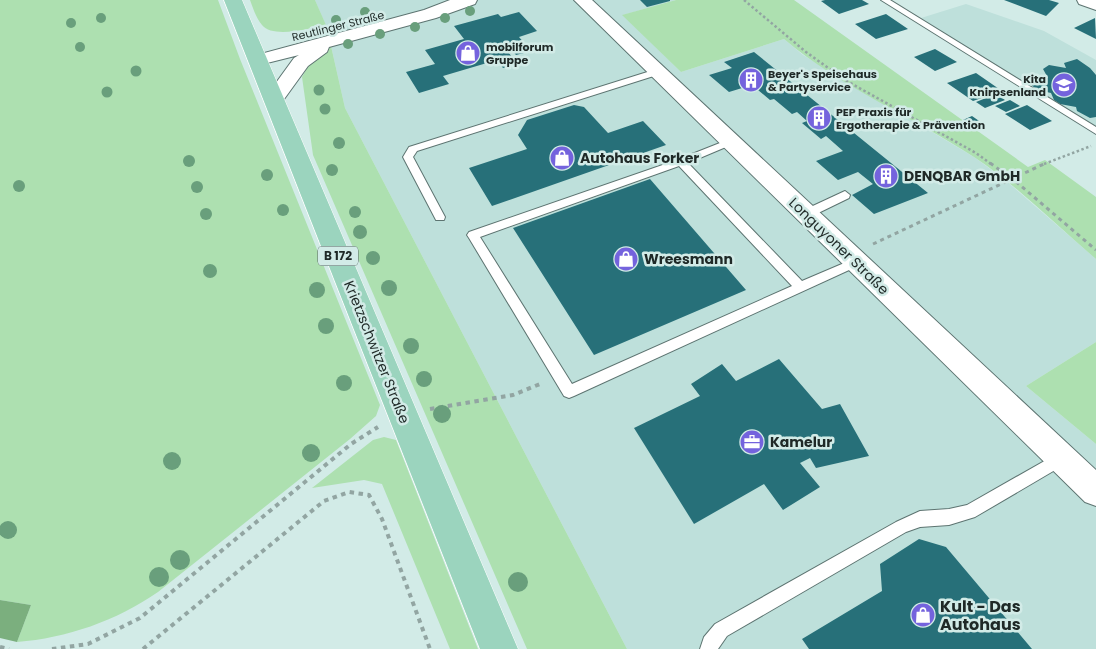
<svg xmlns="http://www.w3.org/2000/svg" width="1096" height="649" font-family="Poppins,sans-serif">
<rect width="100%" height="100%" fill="#d2ebe7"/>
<path fill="#bee0db" d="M315 0H676L623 15 681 72 784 39 803 55 974 157 1004 179 1096 259V342L1026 386 1096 444V649H627L345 108 327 28Z
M966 4 1044 31 1096 60V128L921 18Z"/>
<path fill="#ade0b0" d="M0 0H218L240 59 380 405 376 416 350 439 158 592C116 621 67 638 17 642L31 605 0 600Z
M250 0H315L326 25C311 28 273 39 262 25 256 18 253 8 250 0Z
M676 0H794L1028 167 1045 160 1096 197V259C1056 225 1018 186 974 157 911 116 842 88 784 39L681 72 622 15Z
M331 46 345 108 627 649H527L313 155 302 77 310 63Z
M1096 342V444L1026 386Z
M384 437 396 440 478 649H450L382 484 364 480 312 488 373 440Z"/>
<path fill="#7baf7e" d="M0 600 31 605 17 642 0 638Z"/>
<path fill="#277079" d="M640 0H670V1L647 7Z
M825 0H862L869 4 839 14 821 1Z
M1004 0H1049L1059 3 1046 16Z
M519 12 537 31 519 37 531 51 516 55 507 44 503 46 518 64 503 68 497 60 443 76 449 84 419 93 406 72 435 64 425 50 464 39 454 26 498 14 501 17Z
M886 14 908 29 876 39 855 24Z
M1095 18 1096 39 1074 28Z
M935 49 957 62 935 71 914 57Z
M754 52 801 90 928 193 874 214 852 195 873 184 858 172 838 180 816 161 843 151 826 136 821 139 802 123 807 121 797 112 792 114 774 99 770 100 752 85 729 92 709 75 732 68 724 62Z
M1077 59 1090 68 1096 75V117L1090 118 1077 111 1076 107 1060 104 1054 100 1051 93 1038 90 1024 80 1035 76 1048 78 1043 69 1049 65 1066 68 1064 63Z
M976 73 1002 91 973 101 947 83Z
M996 94 1005 100 985 108 976 102Z
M1010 100 1020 106 1006 112 995 106Z
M574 105 584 107 608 133 643 121 666 145 492 206 469 168 527 149 518 135 527 120Z
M1027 105 1052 121 1030 130 1005 114Z
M972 116 982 123 973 126 963 120Z
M650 179 746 290 594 355 513 228Z
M779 359 822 409 840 404 869 456 816 468 810 458 800 463 820 487 783 510 764 484 694 524 634 428 700 396 691 384 722 364 736 381Z
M919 539 946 547 1032 649H809L802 639 882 591 880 564Z"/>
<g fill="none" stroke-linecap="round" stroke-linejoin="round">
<defs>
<path id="service" d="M881 0H890L1096 127V134Z
M657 69 661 72 660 74 417 151 413 157 445 217 444 220H436L403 157 409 147Z
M730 139 733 140V144L688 163 802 281 856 258 862 262 860 265 574 396 569 398 564 396 469 238 467 235 469 232 677 160ZM679 166 792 286 572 384 480 237Z
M845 191 850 195 849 198 810 217H802L801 214 802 211Z
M1062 451 1067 453 1069 458 1067 463 975 517 949 525 920 527 906 532 727 636 718 649H700L704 637 715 624 896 522 920 511 949 509 967 505Z"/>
<path id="minor" d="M450 0H477L475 4 436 18 329 47 327 52 308 66 282 102H268L265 98 294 58 299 55 259 65 253 64 250 60 253 56 424 10Z
M574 0H592L1096 470V506L1085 502Z
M1077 0H1096V10L1079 4Z"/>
<path id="primary" d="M224 0H242L518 649H480Z"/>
</defs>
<use href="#service" stroke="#5d7471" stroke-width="2"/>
<use href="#minor" stroke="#5d7471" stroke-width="2"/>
<use href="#primary" stroke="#fff" stroke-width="1"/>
<path stroke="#92a5a2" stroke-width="2.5" stroke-dasharray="2.5 2.5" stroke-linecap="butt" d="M744 0 806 52 845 80 976 153 991 164
M1044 164 1091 146"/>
<path stroke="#92a5a2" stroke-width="3" stroke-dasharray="4 4" stroke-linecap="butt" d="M990 163 1014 180 1096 250
M873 244 1046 163"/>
<path stroke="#92a5a2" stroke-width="4" stroke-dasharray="4.5 4.5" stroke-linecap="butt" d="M430 409 513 395 540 384
M0 647 9 649
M52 649 88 644 140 618 351 444 378 427
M143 649 324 501 349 492 369 495 382 519 430 649"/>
<use href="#service" fill="#fff" fill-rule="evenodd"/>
<use href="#minor" fill="#fff" fill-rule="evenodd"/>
<use href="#primary" fill="#9bd4be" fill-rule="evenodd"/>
</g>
<g fill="#699f7c">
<circle cx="470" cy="11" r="5"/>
<circle cx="365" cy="12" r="5"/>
<circle cx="101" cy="18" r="5"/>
<circle cx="445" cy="18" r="5"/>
<circle cx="336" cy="20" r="5"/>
<circle cx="71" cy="23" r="5"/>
<circle cx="415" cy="27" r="5"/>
<circle cx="380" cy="34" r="5"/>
<circle cx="348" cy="44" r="5"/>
<circle cx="80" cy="47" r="5"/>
<circle cx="136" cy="71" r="5.5"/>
<circle cx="319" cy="90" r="5.5"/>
<circle cx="107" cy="92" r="5.5"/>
<circle cx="325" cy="109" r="5.5"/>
<circle cx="339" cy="143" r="6"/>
<circle cx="189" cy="161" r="6"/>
<circle cx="332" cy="170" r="6"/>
<circle cx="267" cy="175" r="6"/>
<circle cx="19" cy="186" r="6"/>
<circle cx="197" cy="187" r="6"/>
<circle cx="283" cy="210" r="6"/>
<circle cx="355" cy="212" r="6"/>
<circle cx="206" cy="214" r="6"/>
<circle cx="360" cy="232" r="7"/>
<circle cx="373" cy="258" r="7"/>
<circle cx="210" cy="271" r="7"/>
<circle cx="389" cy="288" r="8"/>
<circle cx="317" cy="290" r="8"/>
<circle cx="326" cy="326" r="8"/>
<circle cx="411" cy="346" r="8"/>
<circle cx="424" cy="379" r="8"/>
<circle cx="344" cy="383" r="8"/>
<circle cx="442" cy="414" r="9"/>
<circle cx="311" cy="453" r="9"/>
<circle cx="172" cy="461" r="9"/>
<circle cx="8" cy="530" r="9"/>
<circle cx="180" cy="560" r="10"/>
<circle cx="159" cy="577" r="10"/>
<circle cx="518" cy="582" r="10"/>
</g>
<defs>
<symbol id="shop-disc" viewBox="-11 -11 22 22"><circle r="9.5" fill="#7463dd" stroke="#d2ebe7"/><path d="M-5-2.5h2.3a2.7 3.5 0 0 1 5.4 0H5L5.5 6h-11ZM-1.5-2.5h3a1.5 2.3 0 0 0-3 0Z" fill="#fff"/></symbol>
<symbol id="building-disc" viewBox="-11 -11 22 22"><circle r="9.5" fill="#7463dd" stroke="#d2ebe7"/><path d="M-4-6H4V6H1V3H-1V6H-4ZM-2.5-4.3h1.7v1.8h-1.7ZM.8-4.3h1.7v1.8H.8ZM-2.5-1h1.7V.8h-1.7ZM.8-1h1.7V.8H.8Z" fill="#fff"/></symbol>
<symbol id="school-disc" viewBox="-11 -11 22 22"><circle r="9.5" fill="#7463dd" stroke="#d2ebe7"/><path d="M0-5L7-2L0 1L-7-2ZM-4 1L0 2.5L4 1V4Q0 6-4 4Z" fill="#fff"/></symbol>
<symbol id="office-disc" viewBox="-11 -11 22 22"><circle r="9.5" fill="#7463dd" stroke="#d2ebe7"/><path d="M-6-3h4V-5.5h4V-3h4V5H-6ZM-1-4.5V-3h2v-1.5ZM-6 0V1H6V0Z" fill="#fff"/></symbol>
</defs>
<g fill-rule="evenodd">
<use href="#shop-disc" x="454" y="39" width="28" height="28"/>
<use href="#building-disc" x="737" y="66" width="28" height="28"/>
<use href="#school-disc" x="1050" y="71" width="28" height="28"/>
<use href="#building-disc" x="805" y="104" width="28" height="28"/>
<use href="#shop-disc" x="548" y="144" width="28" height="28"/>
<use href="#building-disc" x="872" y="162" width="28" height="28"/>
<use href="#shop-disc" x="612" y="245" width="28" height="28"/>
<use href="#office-disc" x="738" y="428" width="28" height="28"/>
<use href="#shop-disc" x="909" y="601" width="28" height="28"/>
</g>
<g text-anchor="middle" stroke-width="5" stroke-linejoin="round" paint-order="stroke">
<g font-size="11" fill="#1f2927" stroke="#d2ebe7">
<text transform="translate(338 26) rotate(-14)" y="4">Reutlinger Straße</text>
</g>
<g font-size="11" font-weight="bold" fill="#1f2927" stroke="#d2ebe7" text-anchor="start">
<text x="486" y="51">mobilforum<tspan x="486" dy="13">Gruppe</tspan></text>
<text x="768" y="78">Beyer's Speisehaus<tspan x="768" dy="13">&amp; Partyservice</tspan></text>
<text x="1046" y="83" text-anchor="end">Kita<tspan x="1046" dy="13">Knirpsenland</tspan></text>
<text x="836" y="116">PEP Praxis für<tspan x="836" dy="13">Ergotherapie &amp; Prävention</tspan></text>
</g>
<rect fill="#d2ebe7" stroke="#556361" stroke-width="1" x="318" y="246.5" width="40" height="19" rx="4"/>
<g font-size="12" font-weight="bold" fill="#1f2927">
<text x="338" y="260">B 172</text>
</g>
<g font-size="14" font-weight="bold" fill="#1f2927" stroke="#d2ebe7" text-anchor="start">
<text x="580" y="163">Autohaus Forker</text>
<text x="904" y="181">DENQBAR GmbH</text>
<text x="644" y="264">Wreesmann</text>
<text x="770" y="447">Kamelur</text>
</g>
<g font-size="14" fill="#1f2927" stroke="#d2ebe7">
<text transform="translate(839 246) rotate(44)" y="5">Longuyoner Straße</text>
<text transform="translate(377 352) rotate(68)" y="5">Krietzschwitzer Straße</text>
</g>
<g font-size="16" font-weight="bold" fill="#1f2927" stroke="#d2ebe7" text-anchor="start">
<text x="940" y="612">Kult - Das<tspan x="940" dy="18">Autohaus</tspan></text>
</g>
</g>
</svg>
